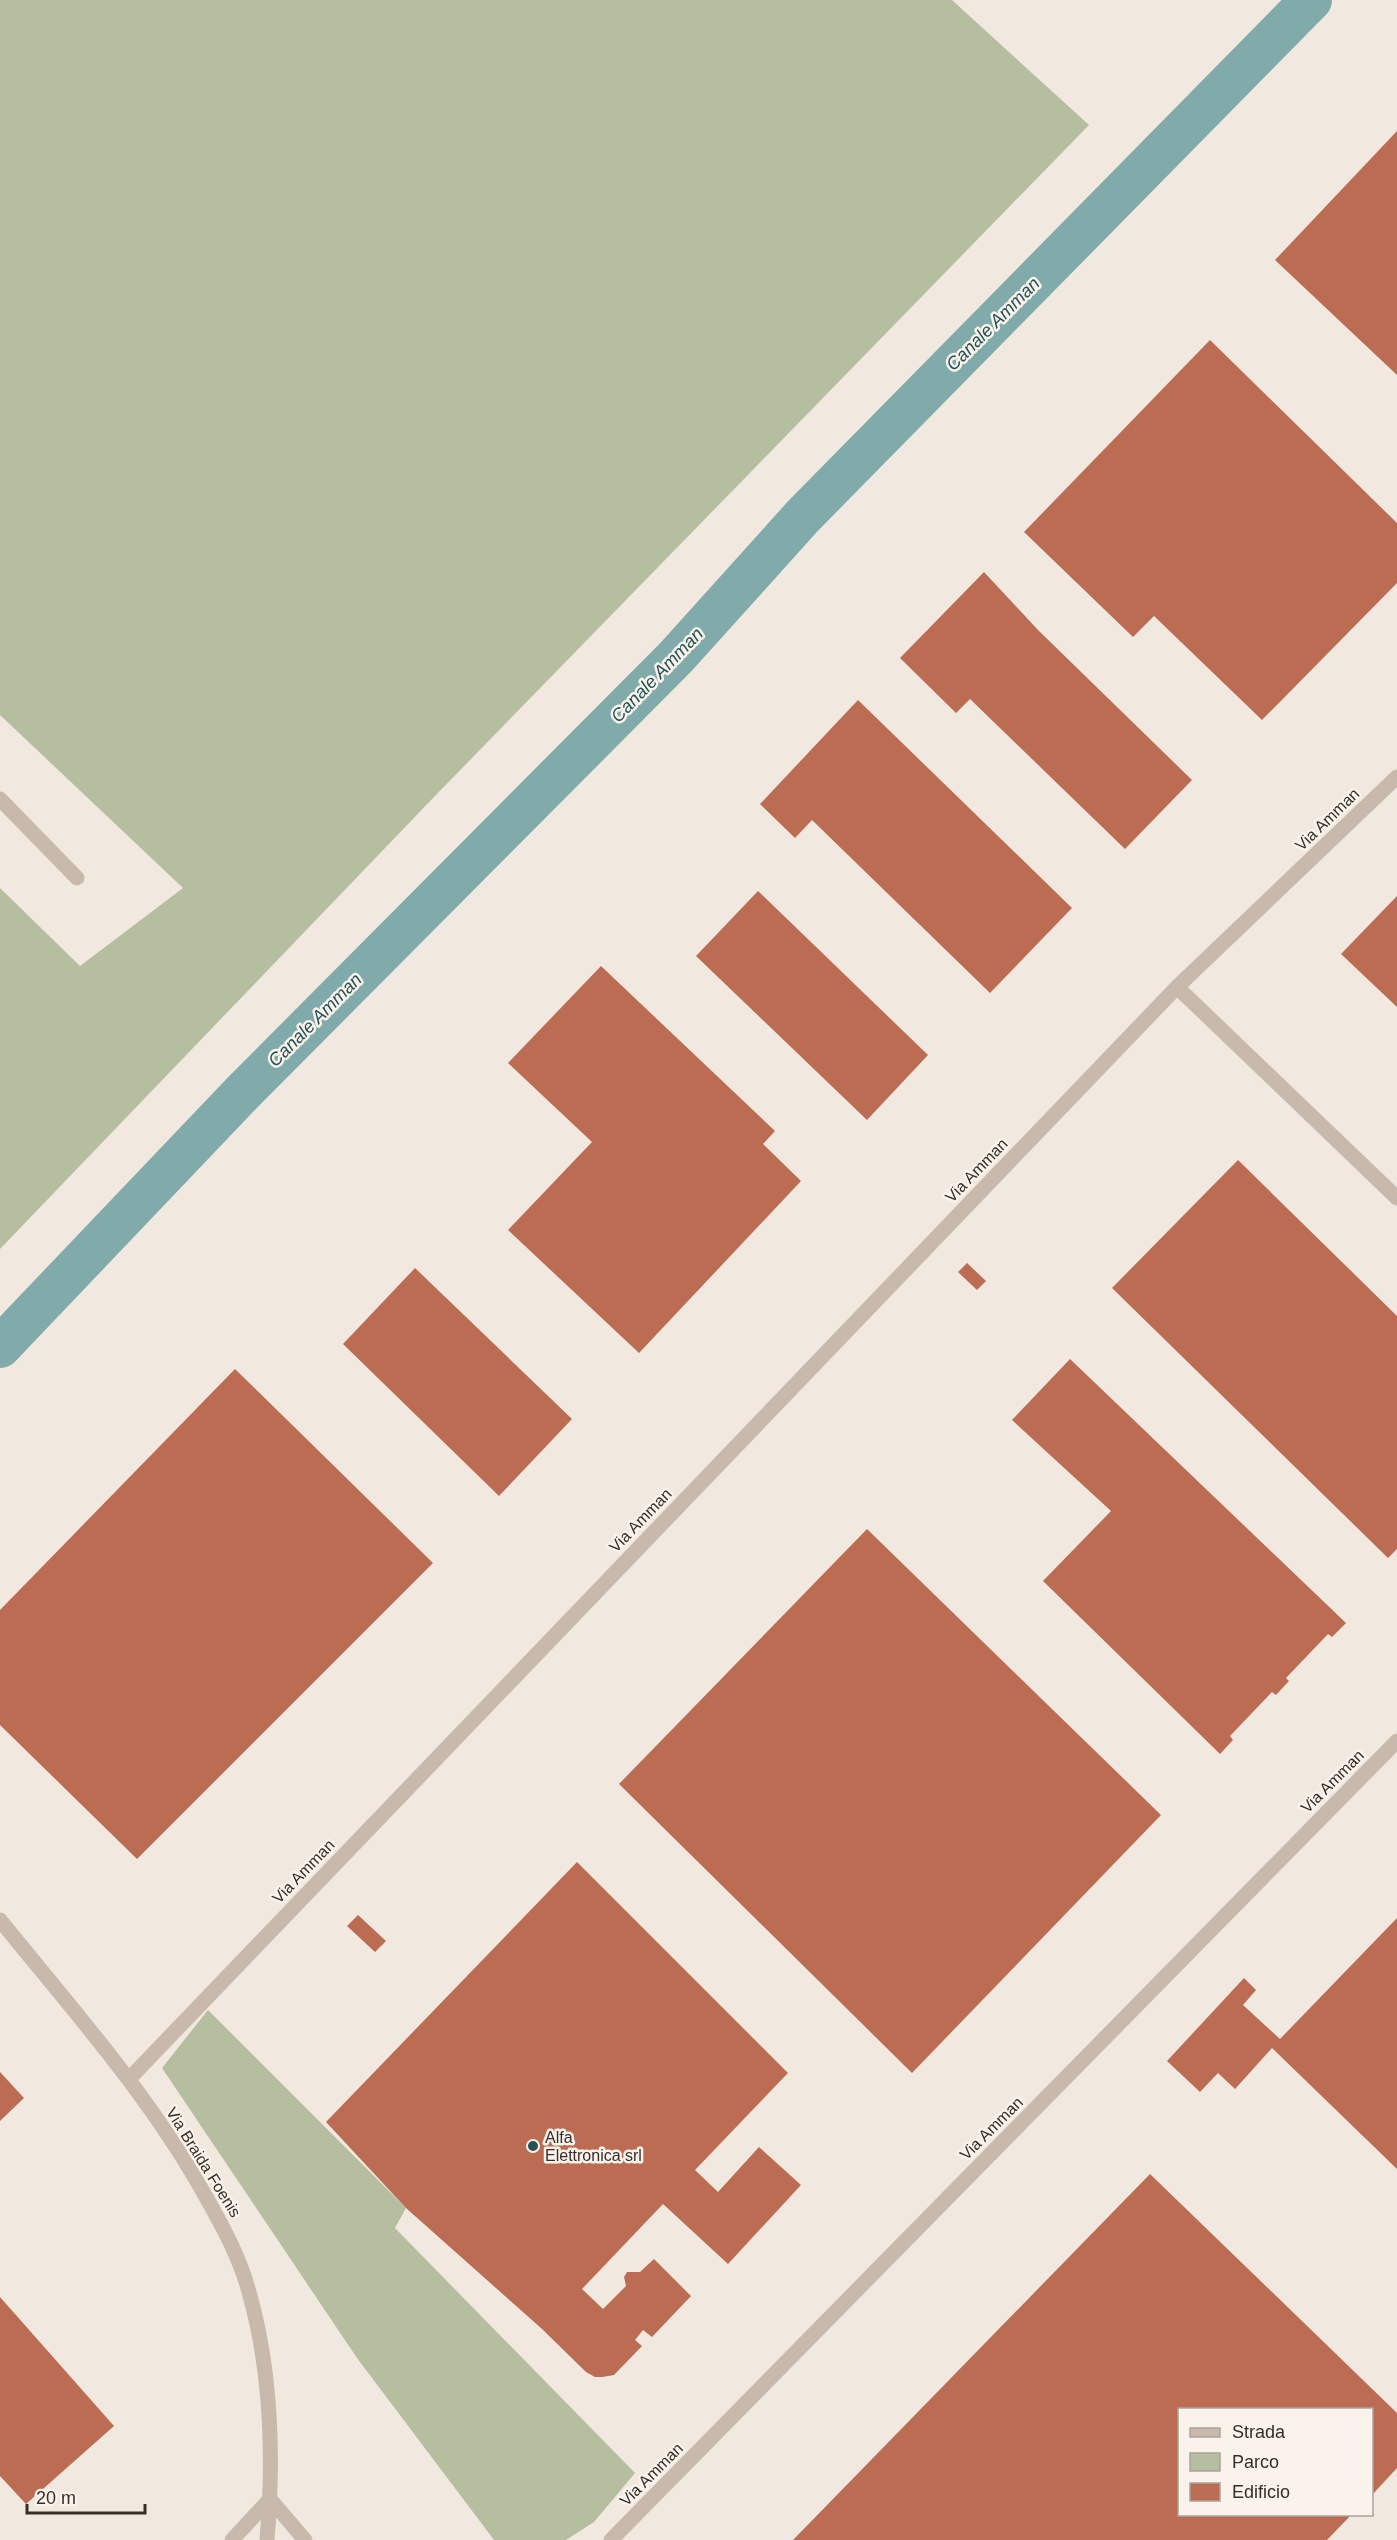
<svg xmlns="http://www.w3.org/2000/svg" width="1397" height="2540" font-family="Helvetica,sans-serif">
<rect width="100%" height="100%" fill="#f1e9df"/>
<path fill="#b5bfa0" d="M0 0H952L1089 125 434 797 0 1249V888L80 966 183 888 0 715Z
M208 2010 406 2208 395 2228 635 2473 594 2522 566 2540H494L357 2358 162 2068Z"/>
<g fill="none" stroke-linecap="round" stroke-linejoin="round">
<path stroke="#81aaab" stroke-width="42" d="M0 1347 244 1091 676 657 803 516 1311 0"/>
</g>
<path fill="#bb6c53" d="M1397 131V375L1275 260Z
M1210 340 1397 523V583L1262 720 1154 616 1133 637 1024 532Z
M984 572 1038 630 1192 780 1125 849 970 699 956 713 900 658Z
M858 700 1072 908 990 993 812 820 795 838 760 804Z
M758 891 928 1055 867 1120 696 956Z
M1397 896V1007L1341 954Z
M601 966 775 1131 763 1144 801 1181 639 1353 508 1230 592 1142 508 1063Z
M1238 1160 1397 1316V1549L1388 1558 1112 1288Z
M967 1263 986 1281 977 1290 958 1272Z
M415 1268 572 1419 499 1496 343 1344Z
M1070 1359 1346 1623 1332 1637 1328 1634 1286 1678 1289 1681 1276 1695 1272 1692 1230 1736 1233 1740 1220 1754 1043 1581 1111 1511 1012 1420Z
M235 1369 433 1563 137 1859 0 1725V1610Z
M867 1529 1161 1815 912 2073 619 1784Z
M577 1862 788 2073 695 2170 718 2192 759 2147 801 2185 728 2264 663 2204 582 2289 603 2309 626 2286 624 2277 627 2272H640L654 2259 691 2296 652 2337 643 2330 635 2340 642 2346 614 2375 602 2377H595L586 2372 542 2329 406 2208 326 2122Z
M358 1915 386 1941 375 1952 347 1926Z
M1397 1918V2169L1272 2048 1235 2089 1218 2073 1200 2092 1167 2061 1244 1978 1256 1990 1243 2005 1280 2039Z
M0 2072 24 2098 0 2121Z
M1150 2174 1397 2413V2468L1372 2495 1371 2409H1179V2514H1352L1327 2540H793Z
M0 2297 114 2426 26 2504 0 2476Z"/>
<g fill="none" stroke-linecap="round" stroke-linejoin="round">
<path stroke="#c8b9ac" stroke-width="15" d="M0 799 77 878
M1177 987 1397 777
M0 1920C72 2009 150 2096 206 2197 223 2227 240 2258 249 2292 272 2373 274 2457 267 2540
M129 2079 1177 987 1397 1198
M232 2540 270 2499 305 2540
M611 2540 1397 1741"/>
</g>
<circle fill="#235255" stroke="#f9f3ec" stroke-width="2" cx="533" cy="2146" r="6"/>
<g text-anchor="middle" stroke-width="5" stroke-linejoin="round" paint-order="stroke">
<g font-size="16" fill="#372e2a" stroke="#f9f3ec">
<text transform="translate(1327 819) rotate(-44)" y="6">Via Amman</text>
<text transform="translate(976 1170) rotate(-46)" y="6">Via Amman</text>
<text transform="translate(640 1520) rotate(-46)" y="6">Via Amman</text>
<text transform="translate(1332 1781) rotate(-45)" y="6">Via Amman</text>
<text transform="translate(303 1871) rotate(-46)" y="6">Via Amman</text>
<text transform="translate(991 2128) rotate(-45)" y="6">Via Amman</text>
<text transform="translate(204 2162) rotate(58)" y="6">Via Braida Foenis</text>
<text transform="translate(651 2474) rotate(-45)" y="6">Via Amman</text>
</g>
<g font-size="16" fill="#372e2a" stroke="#f9f3ec" text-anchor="start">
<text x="545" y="2143">Alfa<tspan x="545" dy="18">Elettronica srl</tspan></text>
</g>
<g font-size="18" font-style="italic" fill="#235255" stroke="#f9f3ec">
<text transform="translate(993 324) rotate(-45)" y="6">Canale Amman</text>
<text transform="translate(657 675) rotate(-46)" y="6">Canale Amman</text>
<text transform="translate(315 1020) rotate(-45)" y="6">Canale Amman</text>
</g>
</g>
<rect x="1178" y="2408" width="195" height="108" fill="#f9f3ec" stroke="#aba49e" stroke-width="1.5"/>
<rect x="1190" y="2428" width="30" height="9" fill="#c8b9ac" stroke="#aba49e" stroke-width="1.5"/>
<text x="1232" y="2438" font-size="18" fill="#372e2a">Strada</text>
<rect x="1190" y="2453" width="30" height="18" fill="#b5bfa0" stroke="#aba49e" stroke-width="1.5"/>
<text x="1232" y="2468" font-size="18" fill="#372e2a">Parco</text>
<rect x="1190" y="2483" width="30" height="18" fill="#bb6c53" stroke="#aba49e" stroke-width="1.5"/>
<text x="1232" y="2498" font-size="18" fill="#372e2a">Edificio</text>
<path d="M27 2504v9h118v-9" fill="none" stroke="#372e2a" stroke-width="3"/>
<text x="36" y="2504" font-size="18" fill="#372e2a" stroke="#f9f3ec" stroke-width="4.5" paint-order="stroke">20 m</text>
</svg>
